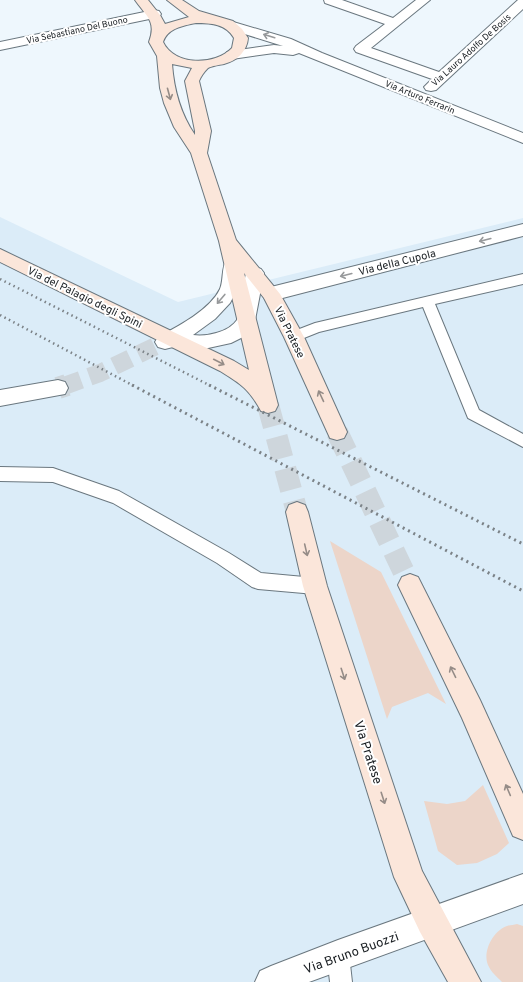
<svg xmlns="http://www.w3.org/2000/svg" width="523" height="982" font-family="Overpass,sans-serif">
<rect width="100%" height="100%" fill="#eef7fd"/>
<path fill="#dbecf8" d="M0 217 178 302 523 218V982H0Z"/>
<path fill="#ecd5c9" d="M330 541 381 572 446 704 428 693 392 707 387 719Z
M483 785 509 843 497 854 477 863 457 865 438 851 424 801 447 804 465 801Z
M517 924 523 926V982H502C497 977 491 972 488 965 482 951 494 930 507 926 510 925 514 925 517 924Z"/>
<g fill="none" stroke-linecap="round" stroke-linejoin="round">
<path stroke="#ced6dc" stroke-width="18" stroke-dasharray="18 9" stroke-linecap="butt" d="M64 386 100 373 160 344"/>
<path stroke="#ced6dc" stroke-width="22" stroke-dasharray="22 11" stroke-linecap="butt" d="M58 388 67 385"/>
<path stroke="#ced6dc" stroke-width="22" stroke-dasharray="22 11" stroke-linecap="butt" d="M268 405 297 512
M337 432 410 585"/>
<defs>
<path id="lane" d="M523 274V284L435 304 479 410 523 434V447L468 418 423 307 319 332 294 342 289 341 287 337 289 333 315 323Z
M0 467 53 468 119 491 229 553 261 573 315 578 321 580 324 586 321 592 315 594 258 589 252 587 217 563 113 503 53 482 0 481Z
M338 944 346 947 349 955 352 982H330L327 955 330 947Z"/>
<path id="street" d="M324 0H342L393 18 416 0H430L371 48 439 72 518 0H523V9L436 90 431 91 426 90 424 87 432 79 356 52 354 49 356 46 385 24 325 3Z
M154 10 159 11 161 14 159 17 0 50V42Z
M230 21 291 39 322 53 523 133V143L299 53 293 55 274 53 232 59 227 58 225 55 227 52 232 51 274 45 283 46 225 28 223 25 225 22Z
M523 224V236L271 301 265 299 262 294 265 289 271 287Z
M233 257 239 259 242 263 238 288 230 303 215 319 193 335C207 337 229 332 237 320L246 273 249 269 255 267 261 269 264 273 255 320 247 335 231 343 199 350 173 347 165 349 158 347 155 342 158 337C177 327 210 310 220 289 224 279 221 268 227 259Z
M58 380 65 382 68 388 65 394 0 406V390Z
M523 874V904L309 982H255L260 971 271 966 338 940Z"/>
<path id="secondary" d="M135 0H148L160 15 165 24 189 17 167 0H182L199 11 233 21 242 29 248 38C247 52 236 61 224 64 219 65 212 66 208 68 204 72 201 76 199 81L211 131 207 153 236 240 280 294 304 337 347 432 344 438 337 440 330 438 284 337 264 298 244 273 278 405 275 411 268 413 261 411C249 389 241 384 220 371L0 262V249L234 361 249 370 219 241 191 153 174 127 164 103 160 88 157 56 149 42C157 21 146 16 135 0ZM196 23C211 23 226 24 234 38L232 48C215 66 174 66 163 42 168 28 182 26 196 23ZM172 64 192 68 185 81 195 131V135C180 113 174 90 172 64Z
M297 502 305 505 308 512 327 586 422 871 481 982H448L420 932 394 877 303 586 286 512 289 505Z
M410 574 418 577 480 700 523 794V840L513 836 462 718 398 585 402 577Z"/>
</defs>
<use href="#lane" stroke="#6a777f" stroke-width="2"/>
<use href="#street" stroke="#6a777f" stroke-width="2"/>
<use href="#secondary" stroke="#6a777f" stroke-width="2"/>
<use href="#lane" fill="#fff" fill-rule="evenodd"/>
<use href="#street" fill="#fff" fill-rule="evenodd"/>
<use href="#secondary" fill="#fbe6da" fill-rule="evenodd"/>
<path stroke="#7b8287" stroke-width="2.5" stroke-dasharray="1.5 3.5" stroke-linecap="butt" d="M0 279 211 386
M0 315 134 386"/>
<path stroke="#7b8287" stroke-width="3" stroke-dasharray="2 4" stroke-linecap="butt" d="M132 385 523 591
M209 385 523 544"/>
</g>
<defs><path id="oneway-shaft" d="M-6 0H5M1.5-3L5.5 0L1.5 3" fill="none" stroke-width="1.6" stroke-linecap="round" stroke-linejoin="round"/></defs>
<g stroke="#97999b">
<use href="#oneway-shaft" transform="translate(269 36) rotate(-163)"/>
<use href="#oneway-shaft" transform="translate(485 240) rotate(166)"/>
<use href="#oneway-shaft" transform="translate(346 275) rotate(166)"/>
<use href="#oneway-shaft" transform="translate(221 299) rotate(130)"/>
</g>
<g stroke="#958c87">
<use href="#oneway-shaft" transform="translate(169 94) rotate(75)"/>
<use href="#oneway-shaft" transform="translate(219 362) rotate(27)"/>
<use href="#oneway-shaft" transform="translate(321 396) rotate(-115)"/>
<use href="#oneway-shaft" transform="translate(306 550) rotate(77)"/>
<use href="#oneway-shaft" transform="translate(453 672) rotate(-116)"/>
<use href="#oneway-shaft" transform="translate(343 674) rotate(72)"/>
<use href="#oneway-shaft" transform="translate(508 790) rotate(-113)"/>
<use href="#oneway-shaft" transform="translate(383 798) rotate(72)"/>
</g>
<g text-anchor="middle" stroke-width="4" stroke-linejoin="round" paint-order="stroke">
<g font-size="9" fill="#181d21" stroke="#fff">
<text transform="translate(77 30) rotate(-12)" y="3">Via Sebastiano Del Buono</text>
<text transform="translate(471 50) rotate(-42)" y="3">Via Lauro Adolfo De Bosis</text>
<text transform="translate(420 97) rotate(22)" y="3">Via Arturo Ferrarin</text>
</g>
<g font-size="11" fill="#181d21" stroke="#fff">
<text transform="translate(397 262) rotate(-14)" y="4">Via della Cupola</text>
<text transform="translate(85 297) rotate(26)" y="4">Via del Palagio degli Spini</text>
<text transform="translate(290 332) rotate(64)" y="4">Via Pratese</text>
</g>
<g font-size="13" fill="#181d21" stroke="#fff">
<text transform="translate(369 752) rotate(72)" y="5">Via Pratese</text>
<text transform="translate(351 952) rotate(-20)" y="5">Via Bruno Buozzi</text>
</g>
</g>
</svg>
